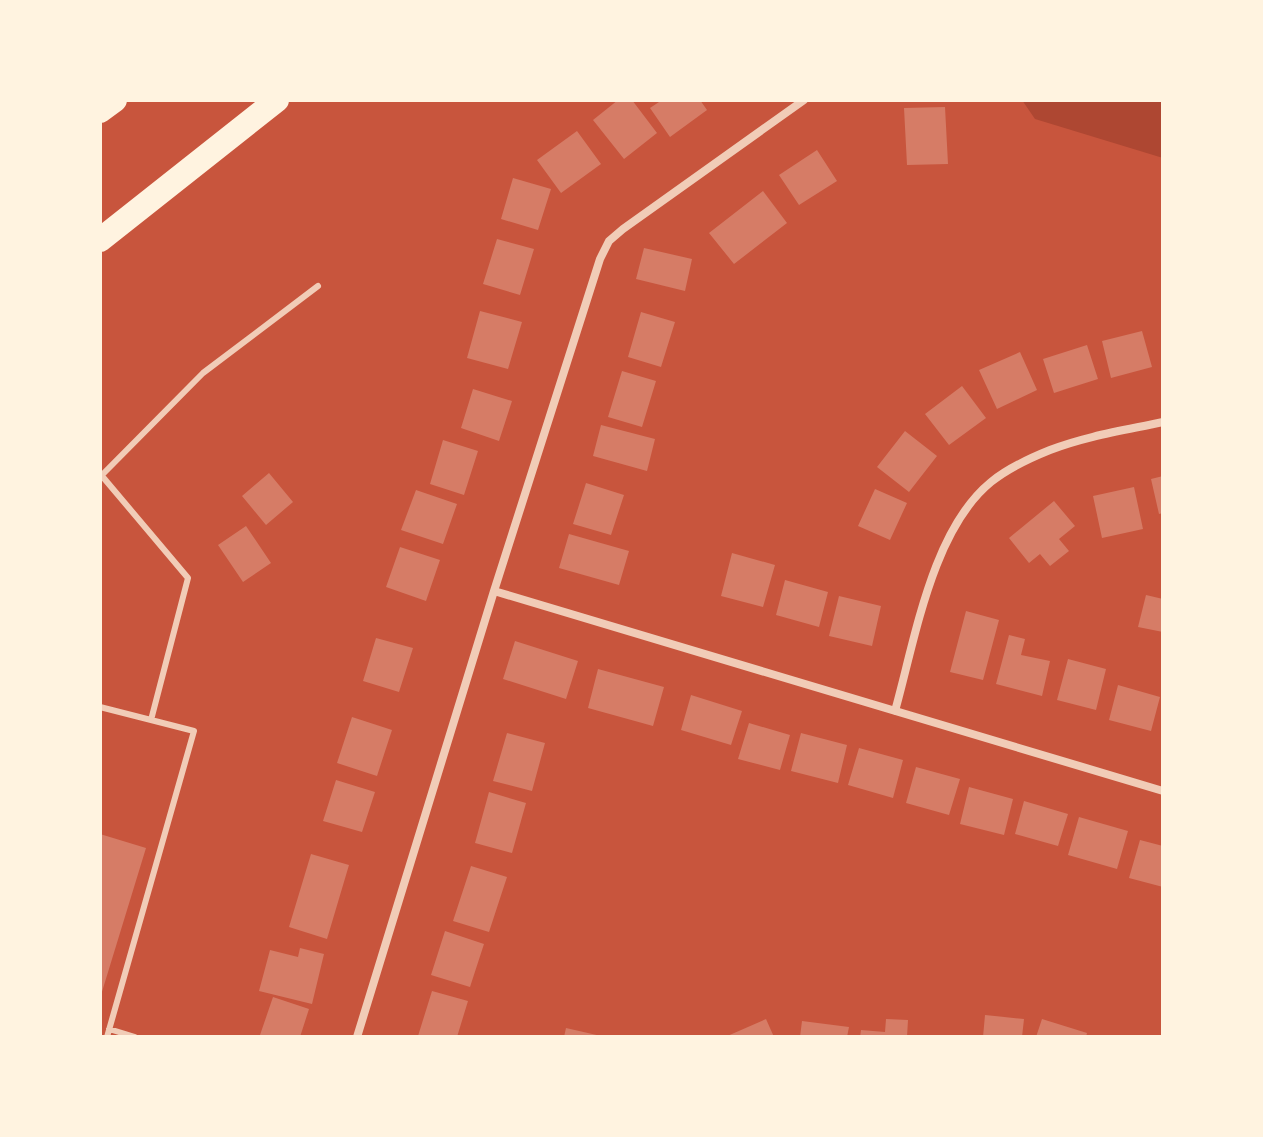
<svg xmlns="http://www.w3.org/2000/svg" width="1263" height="1137" font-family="Manrope,sans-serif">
<rect width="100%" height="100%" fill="#c8553d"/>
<path fill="#ae4732" d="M1022 100H1163V158L1035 119Z"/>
<path fill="#d67c66" d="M618 100H632L657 133 624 159 593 120Z
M662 100H700L707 110 670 137 650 108Z
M945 107 948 164 907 165 904 108Z
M577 131 601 164 561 193 537 160Z
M817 150 837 181 799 205 779 175Z
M513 178 551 189 538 230 501 219Z
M763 191 787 223 734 264 709 233Z
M497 239 534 249 520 295 483 284Z
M644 248 692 259 685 291 636 279Z
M480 311 522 322 508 369 467 358Z
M641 312 675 322 661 367 628 357Z
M1142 331 1152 367 1111 378 1102 341Z
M1087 345 1098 379 1054 393 1043 359Z
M1020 352 1037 390 997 409 979 370Z
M622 371 656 381 642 427 608 417Z
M962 386 986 418 949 445 925 414Z
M473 389 512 401 499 441 461 428Z
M601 425 655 439 647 471 593 456Z
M905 431 937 456 909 492 877 467Z
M443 440 478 451 464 495 430 484Z
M269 473 293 502 266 525 242 496Z
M1163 476V513L1159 514 1151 479Z
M586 483 624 495 611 535 573 524Z
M1134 487 1143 529 1102 538 1093 496Z
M875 489 907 503 890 540 858 526Z
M416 490 457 504 443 544 401 530Z
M1054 501 1075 526 1059 539 1069 551 1050 566 1040 554 1029 563 1009 538Z
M246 526 271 563 243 582 218 545Z
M569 534 629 551 619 585 559 568Z
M400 547 440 560 426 601 386 587Z
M732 553 775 565 763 607 721 596Z
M785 580 828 592 819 627 776 615Z
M1146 595 1163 599V632L1138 627Z
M839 596 881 606 872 646 829 636Z
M966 611 999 620 983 680 950 672Z
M1009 635 1025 639 1021 655 1050 661 1042 696 996 684Z
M376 638 413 648 399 692 363 681Z
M515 641 578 661 566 699 503 679Z
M1068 659 1106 669 1096 710 1057 700Z
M598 669 664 687 653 726 588 708Z
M1118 685 1160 697 1151 731 1109 720Z
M691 695 742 711 731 745 681 730Z
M352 717 392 730 377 776 337 763Z
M749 723 790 735 780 770 738 759Z
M507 733 545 743 532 791 493 781Z
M801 733 847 745 838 783 791 771Z
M859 748 903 760 893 798 848 785Z
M916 767 960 779 949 815 906 803Z
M336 780 375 792 362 832 323 821Z
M969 787 1013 799 1004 835 960 824Z
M489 792 526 803 512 853 475 843Z
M1024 801 1068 814 1058 846 1015 834Z
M1079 817 1128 831 1117 869 1068 855Z
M100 834 146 848 101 995H100Z
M1140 840 1163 846V887L1129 878Z
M311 854 349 865 327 939 289 927Z
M471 866 507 877 489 932 453 921Z
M445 931 484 944 470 987 431 975Z
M300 948 324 954 312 1004 259 991 270 950 298 957Z
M432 991 468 1001 457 1037 418 1036Z
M273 997 309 1009 300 1037 260 1035Z
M985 1015 1024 1019 1022 1037H983Z
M766 1019 774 1037H725Z
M886 1019 908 1020 907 1037H860L861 1030 885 1032Z
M1042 1019 1087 1033 1086 1037H1036Z
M802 1021 849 1027 847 1037H800Z
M566 1028 601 1036V1037H564Z"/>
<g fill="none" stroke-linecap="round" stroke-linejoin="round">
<path stroke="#f1ccb7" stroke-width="6" d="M102 476 188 578 151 720 194 731 107 1037
M100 477 203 373 318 286
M100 707 151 720
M109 1029 135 1037"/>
<path stroke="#f1ccb7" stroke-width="8" d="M494 591 1163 791
M895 711C915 640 932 530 991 482 1007 469 1030 458 1050 450 1086 436 1126 430 1163 422
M357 1037 494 591 600 259 609 241 623 229 804 100"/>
<path stroke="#fff3e0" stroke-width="24" d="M100 111 115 100
M100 240 277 100"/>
</g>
<rect width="1263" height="1137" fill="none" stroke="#fff3e0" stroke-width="204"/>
</svg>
